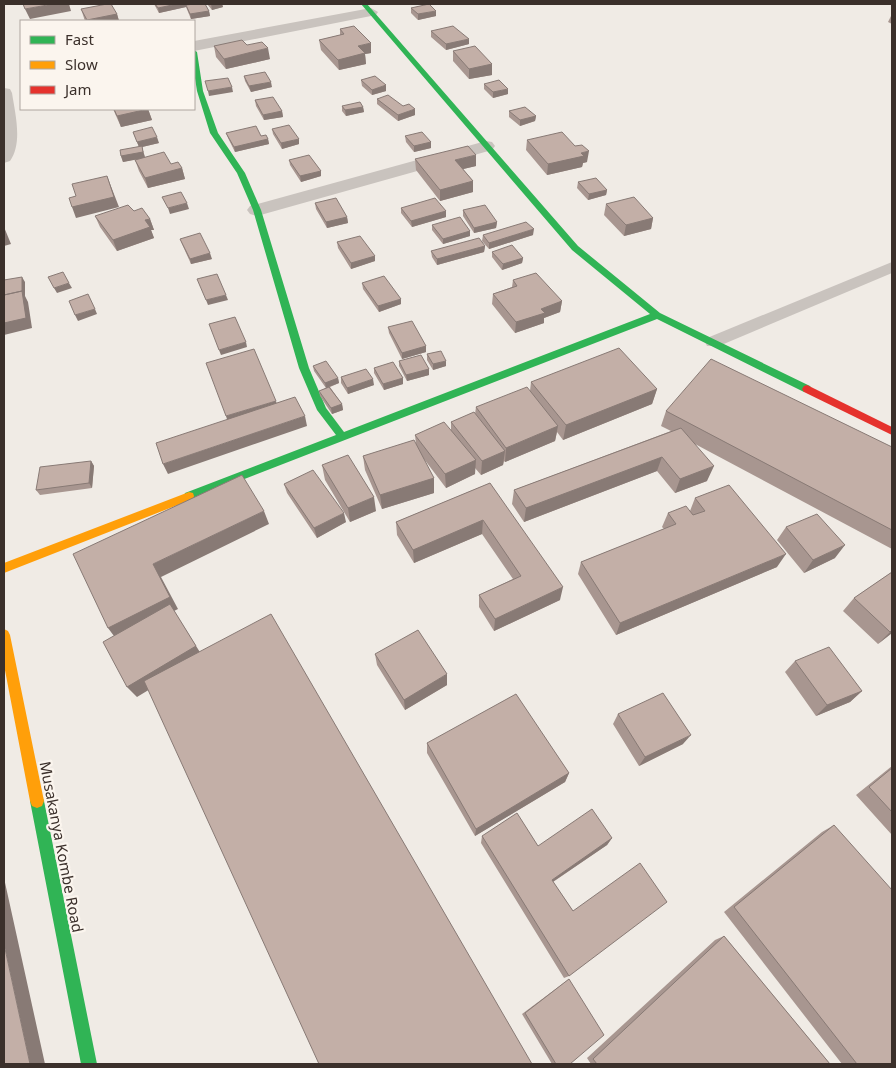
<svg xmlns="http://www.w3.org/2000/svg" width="896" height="1068" font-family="'Noto Sans',sans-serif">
<rect width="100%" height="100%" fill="#f0ebe5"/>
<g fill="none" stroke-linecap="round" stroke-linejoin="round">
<path fill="#c9c3be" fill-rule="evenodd" d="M892 262V273L719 346H707L705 342 707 338Z"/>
<path fill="#c9c3be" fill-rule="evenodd" d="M371 8 378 12 376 15 194 51V41Z
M4 88 10 89 12 93C15 113 23 143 10 161L4 163Z
M486 141 492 142 495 146 492 150 257 216 250 214 247 210 250 206Z"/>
<path fill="#30b455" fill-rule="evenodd" d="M361 4H367L578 246 660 313 810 386 812 389 810 392H804L657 319 193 499H185L184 496 185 493 336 435 317 410 299 368 253 210 237 173 210 133 197 91 194 72V50L197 52 203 91 218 133 245 173 261 210 309 368 326 408 344 432 650 314 572 250Z
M37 794 42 796 44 801 97 1064H81L30 801 32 796Z"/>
<path fill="#ff9f0a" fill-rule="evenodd" d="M189 492 193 493 194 496 193 499 4 573V563Z
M4 629 8 631 10 635 44 801 42 806 37 808 32 806 30 801 4 665Z"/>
<path fill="#e5322d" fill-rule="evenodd" d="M807 385 892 427V435L804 392 802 389 804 386Z"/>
</g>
<path fill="#a89690" d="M154 4H191L209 11 210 16 191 19 186 7 159 13Z
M207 4H222L223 7 212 10Z
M411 8 436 16 418 20 411 13Z
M81 9 117 14 119 21H85Z
M892 14V24L888 22Z
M340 29 371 53 365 54 366 64 339 70 321 50 319 40 340 35Z
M431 31 469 44 446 50 431 37Z
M247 45 270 59 226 69 216 57 214 46Z
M453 51 492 64V75L469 79 453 61Z
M244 76 272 87 251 92 245 81Z
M361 80 386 91 372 95 362 86Z
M484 84 508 94 493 98 484 89Z
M377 99 415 115 398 121 377 104Z
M255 100 282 111 283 117 264 120 256 106Z
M342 106 363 107 364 112 346 116 342 111Z
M113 109H148L152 120 121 127Z
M509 111 536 116 535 121 520 126 509 117Z
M272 129 299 144 282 149 273 134Z
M133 132 159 143 142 147 145 157 182 168 185 179 148 188 139 171 135 160 141 158 123 162 121 156 139 147Z
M226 133 261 136 268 139 269 144 235 152 228 138Z
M405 136 431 142V148L414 152 406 142Z
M527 140 587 162 583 163 582 167 547 175 526 150Z
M415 159 476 166 463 169 473 181V192L440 201 416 170Z
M289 160 321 171V176L301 182 290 165Z
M578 182 607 190 606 195 588 200 577 188Z
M315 203 347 217 348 223 327 228 316 209Z
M606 204 653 218 651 229 624 236 604 215Z
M401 208 446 211V217L412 227 401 213Z
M463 210 497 222 496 228 474 233 463 216Z
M95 216 150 219 154 230H151L154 238 117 251 100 227Z
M432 225 470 231V236L443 244 432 230Z
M483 235H533L489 249 482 241Z
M180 239 212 259 191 264 182 244Z
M337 242 375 256V261L351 269 338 248Z
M485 246 484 252 437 265 432 257 431 251Z
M492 252 523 258 522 263 502 270 492 257Z
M513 280 562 301 560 312 544 318V323L515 333 492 304 493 294 512 287Z
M362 283 401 304 379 312 363 289Z
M388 327 426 346V352L402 359 389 333Z
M427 354 446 366 433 370 427 360Z
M399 361 429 369V375L407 381 399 366Z
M313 366 338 378 339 383 330 387 342 404 343 410 332 414 320 396 319 391 326 388 314 371Z
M374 368 403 384 384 390 374 373Z
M341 377 374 385 348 394 341 383Z
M531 382 657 389 652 404 563 440 557 432 555 441 505 462 504 461 503 465 481 475 475 468V474L446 488 424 459 434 493 382 509 365 470 363 456 416 444 415 435 451 430V422L475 414 476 407 530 391Z
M666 411 892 447V549L695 444 707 481 675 493 657 471 524 522 512 504 514 490 671 431 661 426Z
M91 461 94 466 92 488 40 495 36 490Z
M322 465 376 511 350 522 325 480Z
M490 483 560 600 494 631 479 607V595L513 579 482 534 414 563 397 535 396 522Z
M284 484 346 522 317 538 287 493Z
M695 498 777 567 616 635 578 574 581 562 664 529 662 527 668 513 690 511Z
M786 527 835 558 804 573 777 540Z
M892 572V633L878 644 843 611 854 598Z
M375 654 447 685 405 710 377 665Z
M795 661 862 691 850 702 816 716 785 672Z
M618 714 683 744 639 766 613 724Z
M427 743 569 773 565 782 475 836 427 753Z
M892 766V835L856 795Z
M834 825 892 1064H842L724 912 822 832Z
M482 836 538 846 612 838 607 845 553 882 573 911 569 976 564 978 481 843Z
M724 936 830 1064H591L587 1058 715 940Z
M569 979 570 1064H552L522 1014Z"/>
<path fill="#887a75" d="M53 4H69L71 11 30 19 25 9Z
M177 4H191L192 6 186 5V7L159 13 158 8Z
M211 4H222L223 7 212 10Z
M209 11 210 16 191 19 190 14Z
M436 11V16L418 20V14Z
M117 14 119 21H87V20Z
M469 39V44L446 50V44Z
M371 43V53L365 54 366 64 339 70 338 60 358 46Z
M268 48 270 59 226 69 224 59Z
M492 64V75L469 79V69Z
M271 82 272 87 251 92 249 86Z
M386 85V91L372 95V90Z
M232 87 233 92 209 96 208 91Z
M508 89V94L493 98V92Z
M363 107 364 112 346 116 345 110Z
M148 109 152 120 121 127 117 116Z
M415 109V115L398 121V115Z
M282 111 283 117 264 120 263 115Z
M536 116 535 121 520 126V120Z
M157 137 159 143 142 147 145 158 123 162 121 156 139 147 137 142Z
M268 139 269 144 235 152 234 147Z
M299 139V144L282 149 281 143Z
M431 142V148L414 152V146Z
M589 151 587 162 583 163 582 167 547 175 548 164 581 153Z
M476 155V166L455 171V160Z
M182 168 185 179 148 188 145 178Z
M321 171V176L301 182 300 176Z
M107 176 119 207 76 218 72 207Z
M473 181V192L440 201V190Z
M607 190 606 195 588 200 589 194Z
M187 203 189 209 170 214 168 208Z
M446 211V217L412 227 411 221Z
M347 217 348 223 327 228 326 222Z
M653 218 651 229 624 236 626 225Z
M150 219 154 230H151L154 238 117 251 113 240 145 220Z
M497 222 496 228 474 233V228Z
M4 227 11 244 4 246Z
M534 229 533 235 489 249V243Z
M470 231V236L443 244V239Z
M485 246 484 252 437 265V259Z
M210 253 212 259 191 264 190 259Z
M375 256V261L351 269V263Z
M523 258 522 263 502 270 503 264Z
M22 277 25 282V296L28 302 32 328 4 335V303Z
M69 283 72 288 57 293 54 288Z
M226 295 228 300 208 305 206 300Z
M401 299V304L379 312 378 306Z
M562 301 560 312 544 318V323L515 333 516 322 541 309Z
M95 309 97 314 78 321 75 315Z
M246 342 247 347 221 355 219 350Z
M426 346V352L402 359V353Z
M446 361V366L433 370V364Z
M429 369V375L407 381 406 375Z
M338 378 339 383 326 388 325 383Z
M403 378V384L384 390 383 384Z
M373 379 374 385 348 394 347 388Z
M657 389 652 404 563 440 566 425Z
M276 401 279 412 229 426 226 416Z
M342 404 343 410 332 414 331 408Z
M305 416 307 426 168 474 163 464Z
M558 426 555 441 505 462 506 448Z
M505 451 503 465 481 475 482 461Z
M662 457 657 471 524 522 526 508Z
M476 460 475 474 446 488 445 474Z
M91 461 94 466 92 488 89 483Z
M714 466 707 481 675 493 680 479Z
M434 478V493L382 509 380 495Z
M374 497 376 511 350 522 348 508Z
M264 511 269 524 161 577 178 609 174 611 203 657 137 697 127 687 117 640 108 628 153 564Z
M344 513 346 522 317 538 314 528Z
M483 520 482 534 414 563 413 550Z
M845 545 835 558 804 573 813 560Z
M786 554 777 567 616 635 620 623Z
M563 587 560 600 494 631 495 619Z
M892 630V633L878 644Z
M447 674V685L405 710 404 700Z
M862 691 850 702 816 716 827 705Z
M691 735 683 744 639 766 645 757Z
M569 773 565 782 475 836 476 829Z
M612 838 607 845 548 885 552 880Z
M4 878 45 1064H30L4 944Z"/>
<path fill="#c3afa7" stroke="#887a75" d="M23 4H53L25 9Z
M107 4H111L117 14 87 20 81 9Z
M155 4H177L158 8Z
M195 4H205L209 11 190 14 186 5Z
M429 4 436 11 418 14 411 8Z
M354 26 371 43 358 46 365 53 338 60 319 40 344 34 340 29Z
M453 26 469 39 446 44 431 31Z
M242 40 247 45 262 42 268 48 224 59 214 46Z
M475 46 492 64 469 69 453 51Z
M265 72 271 82 249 86 244 76Z
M375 76 386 85 372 90 361 80Z
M228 78 232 87 208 91 205 81Z
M499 80 508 89 493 92 484 84Z
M388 95 403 106 409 104 415 109 398 115 377 99Z
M273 97 282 111 263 115 255 100Z
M360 102 363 107 345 110 342 106Z
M525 107 536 116 520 120 509 111Z
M114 109H148L117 116Z
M289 125 299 139 281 143 272 129Z
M256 126 261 136 266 135 268 139 234 147 226 133Z
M152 127 157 137 137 142 133 132Z
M422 132 431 142 414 146 405 136Z
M562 132 575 146 582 145 589 151 581 153 584 156 548 164 527 140Z
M142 146 143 152 121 156 120 150Z
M468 146 476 155 455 160 473 181 440 190 415 159Z
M164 152 171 164 178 162 182 168 145 178 135 160Z
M309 155 321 171 300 176 289 160Z
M107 176 114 197 72 207 69 198 76 196 72 184Z
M596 178 607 190 589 194 578 182Z
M181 192 187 203 168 208 162 197Z
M634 197 653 218 626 225 606 204Z
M336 198 347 217 326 222 315 203Z
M435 198 446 211 411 221 401 208Z
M128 205 134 211 142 208 150 219 145 220 150 227 113 240 95 216Z
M485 205 497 222 474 228 463 210Z
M460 217 470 231 443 239 432 225Z
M526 222 534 229 489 243 483 235Z
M200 233 210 253 190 259 180 239Z
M360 236 375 256 351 263 337 242Z
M479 238 485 246 437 259 431 251Z
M512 245 523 258 503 264 492 252Z
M63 272 69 283 54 288 48 277Z
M536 273 562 301 541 309 545 313 516 322 493 294 517 286 513 280Z
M217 274 226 295 206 300 197 279Z
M384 276 401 299 378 306 362 283Z
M22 277V291L4 295V280Z
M22 291 26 318 4 323V295Z
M88 294 95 309 75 315 69 301Z
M235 317 246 342 219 350 209 324Z
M412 321 426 346 402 353 388 327Z
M619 348 657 389 566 425 531 382Z
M254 349 276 401 226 416 206 363Z
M441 351 446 361 433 364 427 354Z
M421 355 429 369 406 375 399 361Z
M711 359 892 447V530L666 411Z
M326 361 338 378 325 383 313 366Z
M393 362 403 378 383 384 374 368Z
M366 369 373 379 347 388 341 377Z
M329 387 342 404 331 408 319 391Z
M527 387 558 426 506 448 476 407Z
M295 397 305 416 163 464 156 443Z
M474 412 505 451 482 461 451 422Z
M444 422 476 460 445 474 415 435Z
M681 428 714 466 680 479 662 457 526 508 514 490Z
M414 440 434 478 380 495 363 456Z
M348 455 374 497 348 508 322 465Z
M91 461 89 483 36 490 40 467Z
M313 470 344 513 314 528 284 484Z
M242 475 264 511 153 564 170 597 108 628 73 554Z
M490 483 563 587 495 619 479 595 521 576 483 520 413 550 396 522Z
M729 485 786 554 620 623 581 562 676 524 668 513 686 506 693 515 705 511 695 498Z
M817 514 845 545 813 560 786 527Z
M892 572V630L890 632 854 598Z
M170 604 196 646 127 687 103 642Z
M271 614 532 1064H319L144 681Z
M418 630 447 674 404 700 375 654Z
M829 647 862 691 827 705 795 661Z
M663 693 691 735 645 757 618 714Z
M516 694 569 773 476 829 427 743Z
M892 768V812L869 787Z
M592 809 612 838 552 880 573 911 640 863 667 902 569 976 482 836 517 813 538 846Z
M834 825 892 890V1064H857L734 907Z
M724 936 830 1064H597L593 1059Z
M4 944 30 1064H4Z
M569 979 604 1035 570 1064H556L525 1013Z"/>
<g text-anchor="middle" stroke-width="4.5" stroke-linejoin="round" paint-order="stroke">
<g font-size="15" fill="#3b302b" stroke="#fbf5ee">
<text transform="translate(61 847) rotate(79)" y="5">Musakanya Kombe Road</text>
</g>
</g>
<rect width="896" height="1068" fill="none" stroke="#3b302b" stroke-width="10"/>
<rect x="20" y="20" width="175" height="90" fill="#fbf5ee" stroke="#aea6a0"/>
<rect x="30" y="36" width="25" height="8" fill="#30b455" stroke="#aea6a0"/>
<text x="65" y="45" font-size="15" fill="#3b302b">Fast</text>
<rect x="30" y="61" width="25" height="8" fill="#ff9f0a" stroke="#aea6a0"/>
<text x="65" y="70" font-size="15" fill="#3b302b">Slow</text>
<rect x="30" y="86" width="25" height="8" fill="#e5322d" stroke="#aea6a0"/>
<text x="65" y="95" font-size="15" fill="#3b302b">Jam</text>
</svg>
